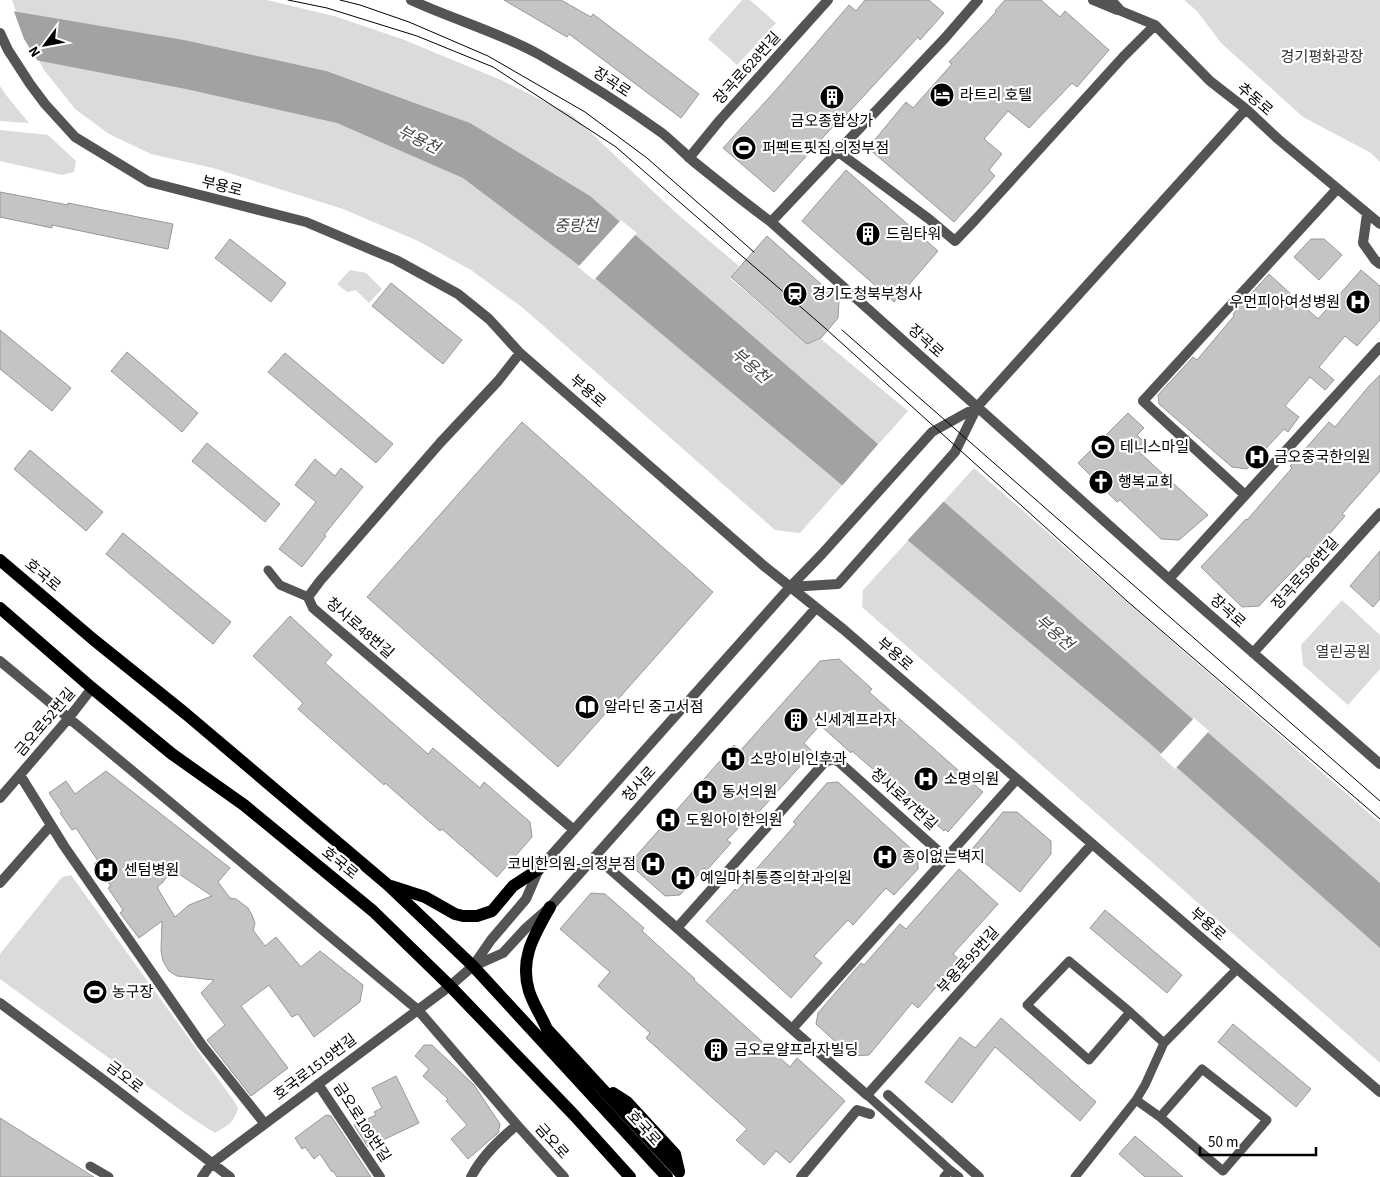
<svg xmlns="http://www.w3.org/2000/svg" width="1380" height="1177" font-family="'Source Sans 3','Noto Sans KR',sans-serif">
<rect width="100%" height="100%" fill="#fff"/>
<path fill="#dbdbdb" d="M12 0H267L334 16 402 39 501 80 572 115 675 212 739 266 730 278 807 344 821 339 908 411 800 533 775 530 523 308 471 270 418 241 343 209 213 168 151 154 109 134 75 109 44 70 20 23Z
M742 0H750L776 23 737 65 708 39Z
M1184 0H1380V162L1371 153 1303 117 1221 43 1197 11Z
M0 86 6 95 29 123 0 121Z
M0 130 48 135 76 161 74 172 62 175 0 161Z
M350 270 366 273 382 289 369 303 356 290 347 292 337 284Z
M974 468 1380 823V1063L862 607 863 590Z
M1342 600 1380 635V669L1348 705 1303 665 1301 645Z
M71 875 234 1101 238 1108C234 1123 228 1125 215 1133L190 1117 0 979V954L62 877Z"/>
<path fill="#a2a2a2" d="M0 9 184 40 326 71 470 123 590 196 871 438 1380 883V948L1146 740 589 273 463 178 337 123 186 89 14 56Z"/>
<path fill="#fff" d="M0 7 13 9 24 39 39 63 0 56Z
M621 220 637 233 594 280 578 267Z
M880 442 945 500 906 542 841 487Z
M1194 718 1209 731 1175 769 1160 755Z"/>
<path fill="#c4c4c4" stroke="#989898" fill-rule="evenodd" d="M504 0H561L591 17 593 14 699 94 681 118 569 34 567 37Z
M865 0H929L944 13 920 40 918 37 838 124 836 123 774 192 723 148 776 90 849 5 856 11Z
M1005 0H1041L1060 17 1065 11 1109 50 1077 87 1072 83 1029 128 1008 111 984 139 1002 154 989 170 995 176 954 222 868 148 906 102 913 108 952 64 949 62 996 12 995 11Z
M846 170 938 251 894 302 802 221Z
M0 192 68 205V203L173 224 168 249 52 225V228L0 217Z
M767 236 839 300 838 318 821 338 807 344 731 277Z
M230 239 286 283 271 302 215 258Z
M1311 239H1324L1342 255 1319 280 1294 257Z
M1361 270 1380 286V320L1357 346 1345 336 1319 367 1334 380 1325 390 1310 377 1285 406 1299 417 1288 432 1284 429 1247 469 1232 467 1159 404 1158 395 1193 357 1197 360 1234 316 1233 314 1269 274 1318 319Z
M391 283 462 340 443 364 372 306Z
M0 330 71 388 52 411 0 369Z
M127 352 198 413 182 432 111 371Z
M285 353 393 444 376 463 268 372Z
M1380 375V471L1342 514 1345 516 1309 558 1307 556 1259 606 1242 607 1201 567 1246 519 1247 520 1292 468 1290 466 1329 422 1335 427 1369 386Z
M1128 413 1144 428 1137 435 1147 445 1139 452 1208 515 1179 540 1161 539 1120 500 1117 502 1078 463Z
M522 422 713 592 558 767 367 597Z
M207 443 280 504 265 522 192 461Z
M30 450 103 512 86 531 14 469Z
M315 459 335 476 341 468 363 487 324 535 326 536 302 567 279 549 316 502 295 485Z
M123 533 231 622 213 644 106 554Z
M1380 551V599L1373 607 1350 586Z
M290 616 332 655 325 663 428 754 433 748 480 788 484 782 530 822 532 837 497 877 442 829 440 831 385 783 384 785 298 709 303 703 253 656Z
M839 659 872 689 869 692 983 792 948 832 945 829 944 831 852 751 851 753 820 725 804 743 813 752 748 824 745 821 727 840 731 843 707 870 704 868 680 895 665 896 637 871 636 856 734 745 740 751 820 661Z
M106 771 230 868 218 882 230 898 236 899 248 908 252 915 255 923 253 930 265 946 276 937 301 967 320 951 363 985 360 1002 314 1037 298 1014 292 1017 269 985 241 1006 288 1068 251 1096 207 1040 225 1025 201 993 214 980 177 976 169 971 163 961 161 951 162 921 139 938 120 913 123 910 108 888 111 886 94 864 98 861 76 828 72 830 60 813 62 812 49 793 66 781 75 794ZM173 870 212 896 189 905 175 917 158 889V886L162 883Z
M838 782 918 855V869L894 895 886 888 853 925 848 920 814 956 822 963 791 998 706 921 735 889 737 891 796 824 793 822 827 783Z
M1003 812H1017L1051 841V854L1020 892 973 853V848Z
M959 869 998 904 953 954 960 960 918 1008 912 1003 869 1055 851 1056 816 1024 818 1013 861 963 864 965 900 924 906 929Z
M591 893 605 894 644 928 642 931 695 979 694 980 790 1067 797 1058 845 1101 790 1163 776 1151 764 1165 736 1140 747 1129 646 1038 650 1033 598 986 610 972 560 929Z
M1105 910 1182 975 1167 993 1090 928Z
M1001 1018 1096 1102 1080 1121 995 1047 952 1103 925 1082 960 1037 975 1048Z
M1233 1024 1311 1089 1296 1107 1218 1042Z
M424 1045H432L474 1085 500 1124 498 1133 468 1159 451 1139 467 1125 446 1101 448 1099 423 1076 429 1069 415 1056Z
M396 1076 419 1123 368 1147 354 1125 376 1115 374 1112 382 1108 372 1088Z
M326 1115 331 1116 371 1177H337L333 1171 332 1172 320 1154 314 1159 305 1147 302 1149 295 1138Z
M0 1118 94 1177H0Z
M1135 1136 1183 1177H1145L1119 1154Z"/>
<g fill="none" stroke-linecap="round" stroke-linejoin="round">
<path stroke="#545454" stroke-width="9" d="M268 570 280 585 308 597
M1130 1012 1089 1060 1027 1005 1069 961 1130 1012 1164 1043 1237 969
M867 1095 951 1171
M1160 1117 1202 1069 1267 1120 1223 1171 1160 1117 1136 1100 1145 1085 1164 1043
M90 1166 109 1177
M944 1177 950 1170 959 1177
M1075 1177 1136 1100"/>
<path stroke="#545454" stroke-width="10" d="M888 1095 979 1177
M801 1177 857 1110 870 1114"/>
<path stroke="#545454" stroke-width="10" d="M411 0C454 20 499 32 540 55 582 79 623 105 662 133 673 142 683 152 693 161 719 182 744 202 771 222L1169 579 1380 764
M1093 0 1117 10
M1111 0 1121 11 1155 25 1210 81 1246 109 1278 139 1380 224
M0 33 8 50 30 84 45 104 75 137 149 182 306 222 396 260 458 294 489 319 520 353 764 566 843 629 1380 1092
M837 151 929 219 955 241 976 219 1123 57 1155 25
M689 158 720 120 828 0
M1367 214 1363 243 1375 260 1380 264
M771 222 945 38 978 0
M520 353 498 381 440 443 320 581 308 597 313 608 574 830
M1245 495 1143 401 1337 189
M1169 579 1380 347
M790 587 838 584 846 575 955 452 977 407 1246 109
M1253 653 1380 513
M0 661 177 808 418 1010 517 1125 564 1177
M20 775 64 846 202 1045 265 1124
M0 798 68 719 92 688
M595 856 867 1095 1092 844
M0 883 51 825
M677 928 824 763 832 759 839 762 946 858
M474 966 503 953 526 928 550 907 816 608
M0 1003 101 1078 230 1177
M792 1029 1017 779
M318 1084 380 1177
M202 1177 211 1164 450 986 473 966 491 940 526 899 539 869 790 587 822 554 932 432 977 407
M471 1177C482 1156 499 1140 517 1125"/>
<path stroke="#000" stroke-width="12" d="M0 560 94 640 186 714 388 885 473 966 667 1177
M0 608 92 688 172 754 244 805 373 911 450 986 574 1115 630 1177
M391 886 425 897 455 914 463 916H477L492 911 513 886 539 869
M550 907C535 934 519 958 529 991 534 1007 545 1021 550 1037
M547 1029 679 1172
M613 1093 627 1102 675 1154 679 1171"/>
<path stroke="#000" stroke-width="1" d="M288 0 327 8 417 36 493 67 616 147 825 328 1127 601 1380 819
M340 0 360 5 409 22 488 56 585 112 647 158 754 252
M842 330 1380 801"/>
</g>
<defs>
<symbol id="hotel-disc" viewBox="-11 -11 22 22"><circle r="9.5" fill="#000" stroke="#fff"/><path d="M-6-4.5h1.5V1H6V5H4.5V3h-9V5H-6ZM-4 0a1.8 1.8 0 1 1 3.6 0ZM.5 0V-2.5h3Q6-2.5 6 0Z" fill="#fff"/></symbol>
<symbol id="building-disc" viewBox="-11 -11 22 22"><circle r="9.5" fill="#000" stroke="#fff"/><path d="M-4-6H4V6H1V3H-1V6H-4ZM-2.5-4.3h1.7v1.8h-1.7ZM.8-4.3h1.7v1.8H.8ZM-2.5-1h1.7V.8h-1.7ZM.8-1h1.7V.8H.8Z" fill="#fff"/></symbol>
<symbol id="stadium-disc" viewBox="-11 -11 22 22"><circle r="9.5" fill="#000" stroke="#fff"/><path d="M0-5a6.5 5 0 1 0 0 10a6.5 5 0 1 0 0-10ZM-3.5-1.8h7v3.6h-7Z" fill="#fff"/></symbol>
<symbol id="station-disc" viewBox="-11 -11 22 22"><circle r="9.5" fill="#000" stroke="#fff"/><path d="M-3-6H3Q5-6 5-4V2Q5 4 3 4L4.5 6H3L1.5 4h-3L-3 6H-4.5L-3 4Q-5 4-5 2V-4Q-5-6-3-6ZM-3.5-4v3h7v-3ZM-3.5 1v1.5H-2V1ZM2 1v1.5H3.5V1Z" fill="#fff"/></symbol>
<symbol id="hospital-disc" viewBox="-11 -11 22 22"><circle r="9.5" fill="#000" stroke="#fff"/><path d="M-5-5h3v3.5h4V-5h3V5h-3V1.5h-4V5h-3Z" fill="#fff"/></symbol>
<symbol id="church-disc" viewBox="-11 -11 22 22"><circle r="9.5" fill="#000" stroke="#fff"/><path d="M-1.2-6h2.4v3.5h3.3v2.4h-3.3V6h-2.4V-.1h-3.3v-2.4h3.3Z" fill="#fff"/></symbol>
<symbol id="library-disc" viewBox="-11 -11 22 22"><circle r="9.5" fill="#000" stroke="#fff"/><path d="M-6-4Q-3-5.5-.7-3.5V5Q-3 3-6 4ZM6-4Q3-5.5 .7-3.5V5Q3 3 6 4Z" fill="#fff"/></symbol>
</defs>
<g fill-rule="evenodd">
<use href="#hotel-disc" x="928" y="81" width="28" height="28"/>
<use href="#building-disc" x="818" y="83" width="28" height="28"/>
<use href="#stadium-disc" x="730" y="134" width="28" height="28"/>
<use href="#building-disc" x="854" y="220" width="28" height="28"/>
<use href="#station-disc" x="781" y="280" width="28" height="28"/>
<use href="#hospital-disc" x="1344" y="288" width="28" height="28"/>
<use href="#stadium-disc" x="1089" y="433" width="28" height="28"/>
<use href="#hospital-disc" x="1243" y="443" width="28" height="28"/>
<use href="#church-disc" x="1087" y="468" width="28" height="28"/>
<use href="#library-disc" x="573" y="693" width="28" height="28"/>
<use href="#building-disc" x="782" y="706" width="28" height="28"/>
<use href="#hospital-disc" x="719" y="745" width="28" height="28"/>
<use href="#hospital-disc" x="912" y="765" width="28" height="28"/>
<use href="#hospital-disc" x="691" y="778" width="28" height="28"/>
<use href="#hospital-disc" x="654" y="806" width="28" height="28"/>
<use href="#hospital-disc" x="871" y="843" width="28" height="28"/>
<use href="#hospital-disc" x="639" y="850" width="28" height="28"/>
<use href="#hospital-disc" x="92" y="856" width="28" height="28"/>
<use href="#hospital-disc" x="669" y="864" width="28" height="28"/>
<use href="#stadium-disc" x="81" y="978" width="28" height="28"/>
<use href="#building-disc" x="702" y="1036" width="28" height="28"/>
</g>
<g text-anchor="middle" stroke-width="4.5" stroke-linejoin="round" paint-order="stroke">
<g font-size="15" fill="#323232" stroke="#fff">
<text x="1322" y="62">경기평화광장</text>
<text x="1343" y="657">열린공원</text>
</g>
<g font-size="15" fill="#000" stroke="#fff">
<text transform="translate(747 68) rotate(-48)" y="5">장곡로628번길</text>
<text transform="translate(612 82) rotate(33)" y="5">장곡로</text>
<text transform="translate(1255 99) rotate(41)" y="5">추동로</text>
<text transform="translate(222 186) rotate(14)" y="5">부용로</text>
<text transform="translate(926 341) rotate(42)" y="5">장곡로</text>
<text transform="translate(588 391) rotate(41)" y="5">부용로</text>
<text transform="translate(1305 573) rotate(-48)" y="5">장곡로596번길</text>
<text transform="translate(43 575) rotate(40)" y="5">호국로</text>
<text transform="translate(1228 611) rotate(42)" y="5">장곡로</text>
<text transform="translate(360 628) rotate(41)" y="5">청사로48번길</text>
<text transform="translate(895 654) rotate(41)" y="5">부용로</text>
<text transform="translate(45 722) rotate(-50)" y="5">금오로52번길</text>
<text transform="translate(639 784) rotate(-48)" y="5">청사로</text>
<text transform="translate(904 799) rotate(42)" y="5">청사로47번길</text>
<text transform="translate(340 863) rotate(39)" y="5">호국로</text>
<text transform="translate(1208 924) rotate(41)" y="5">부용로</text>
<text transform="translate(968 960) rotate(-48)" y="5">부용로95번길</text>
<text transform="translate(315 1067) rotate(-37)" y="5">호국로1519번길</text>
<text transform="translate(125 1077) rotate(38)" y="5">금오로</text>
<text transform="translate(362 1122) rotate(57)" y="5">금오로109번길</text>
<text transform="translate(644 1128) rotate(47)" y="5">호국로</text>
<text transform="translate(552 1141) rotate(48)" y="5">금오로</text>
</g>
<g font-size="15" fill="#000" stroke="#fff" text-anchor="start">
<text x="960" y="100">라트리 호텔</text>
<text x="832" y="126" text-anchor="middle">금오종합상가</text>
<text x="762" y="153">퍼펙트핏짐 의정부점</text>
<text x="886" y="239">드림타워</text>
<text x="812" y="299">경기도청북부청사</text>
<text x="1340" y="307" text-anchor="end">우먼피아여성병원</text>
<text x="1120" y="452">테니스마일</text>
<text x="1274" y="462">금오중국한의원</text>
<text x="1118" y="487">행복교회</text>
<text x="604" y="712">알라딘 중고서점</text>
<text x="814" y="725">신세계프라자</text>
<text x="750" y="764">소망이비인후과</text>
<text x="944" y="784">소명의원</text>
<text x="722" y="797">동서의원</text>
<text x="686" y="825">도원아이한의원</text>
<text x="902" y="862">종이없는벽지</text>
<text x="636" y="869" text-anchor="end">코비한의원-의정부점</text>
<text x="124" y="875">센텀병원</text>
<text x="700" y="883">예일마취통증의학과의원</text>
<text x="112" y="997">농구장</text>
<text x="734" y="1055">금오로얄프라자빌딩</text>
</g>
<g font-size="16" font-style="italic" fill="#434343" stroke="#fff">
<text transform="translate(419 139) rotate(26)" y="6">부용천</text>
<text x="576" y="231">중랑천</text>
<text transform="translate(751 365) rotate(41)" y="6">부용천</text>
<text transform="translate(1055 632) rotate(41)" y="6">부용천</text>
</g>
</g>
<g transform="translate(45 45) rotate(238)" stroke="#ffffff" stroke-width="4" paint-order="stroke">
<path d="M0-4L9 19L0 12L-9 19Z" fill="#000000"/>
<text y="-8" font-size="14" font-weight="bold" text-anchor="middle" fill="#000000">N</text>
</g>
<path d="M1200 1147v8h116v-8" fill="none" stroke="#000000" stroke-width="2.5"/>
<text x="1208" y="1147" font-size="15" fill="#000000" stroke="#ffffff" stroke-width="4" paint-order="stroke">50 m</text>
</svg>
